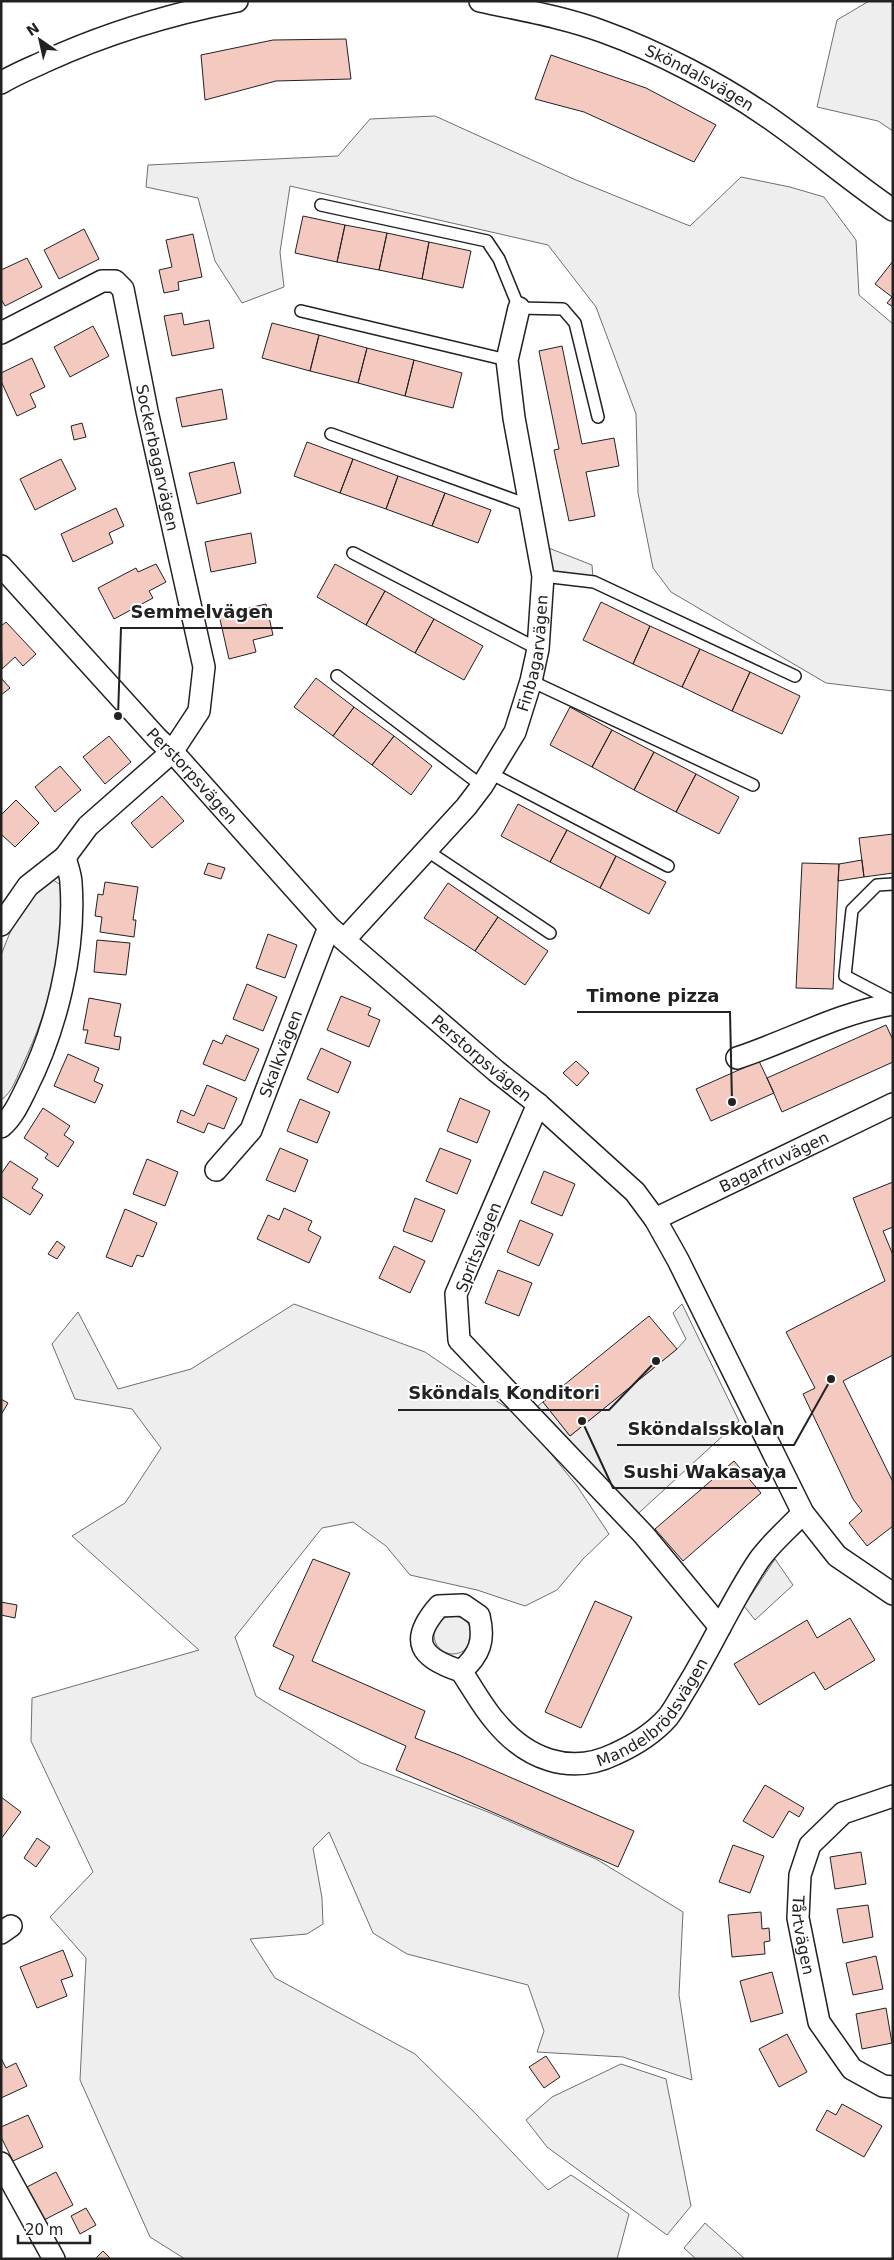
<svg xmlns="http://www.w3.org/2000/svg" width="894" height="2260" font-family="'DejaVu Sans',sans-serif">
<rect width="100%" height="100%" fill="#fff"/>
<path fill="#eee" stroke="#6f6f6f" d="M869 1H893V131L878 121 817 107 837 20Z
M435 116 576 180 690 226 741 177 790 187 824 197 856 240 859 295 893 324V691L826 683 671 592 653 568 638 493 636 414 596 307 548 245 290 186 280 252 284 287 242 303 215 261 198 198 146 187 148 165 338 156 370 119Z
M541 545 592 565 593 578 548 573Z
M50 878 61 885C65 948 50 1007 23 1064 17 1076 13 1092 1 1100V955L17 915 28 899Z
M294 1304 425 1352 523 1419 577 1486 609 1534 583 1559 557 1590 525 1606 477 1590 410 1575 386 1546 353 1522 322 1528 235 1637 256 1696 361 1763 488 1812 596 1859 683 1912 679 1995 692 2080 623 2057 537 2052 544 2031 528 1985 407 1954 373 1933 329 1832 313 1848 322 1898 323 1924 307 1934 250 1939 275 1978 415 2054 476 2114 548 2190 571 2175 629 2214 617 2259H185L150 2237 80 2080 86 1958 50 1917 93 1872 31 1741 32 1698 199 1650 72 1536 125 1503 161 1448 132 1409 75 1399 52 1344 78 1312 118 1389 191 1369Z
M434 1635a19 19 0 1 1 38 0a19 19 0 1 1-38 0Z
M621 2064 666 2079 691 2206 667 2235 547 2147 526 2120 552 2097Z
M705 2223 745 2259H696L684 2248Z"/>
<path fill="#ededed" stroke="#6f6f6f" d="M682 1304 739 1421 630 1521 529 1413 543 1402 570 1436 677 1349 686 1339 673 1313Z
M775 1559 793 1585 755 1620 744 1606Z"/>
<path fill="#f3c9c0" stroke="#222" d="M346 39 351 79 276 81 205 100 201 55 273 40Z
M551 55 646 88 716 125 694 162 584 112 535 99Z
M303 216 345 225 337 262 295 253Z
M345 225 387 233 379 270 337 262Z
M84 229 99 259 59 279 44 250Z
M387 233 429 242 422 279 379 270Z
M193 234 202 277 178 282 179 290 164 293 159 270 172 267 166 240Z
M429 242 471 251 463 288 422 279Z
M27 258 42 287 5 306 1 299V270Z
M893 261V307L887 303 892 297 875 284Z
M182 313 184 325 209 320 214 348 172 356 164 316Z
M272 323 319 335 310 371 262 358Z
M93 326 109 356 70 377 54 347Z
M319 335 367 348 358 383 310 371Z
M562 346 582 444 614 438 619 466 586 472 595 516 569 521 554 450 559 449 539 351Z
M367 348 414 360 405 396 358 383Z
M32 358 45 387 30 394 36 407 17 416 1 381V373Z
M414 360 462 373 453 408 405 396Z
M222 389 227 419 182 427 176 398Z
M82 423 86 437 74 440 71 426Z
M307 442 353 459 340 493 294 476Z
M61 459 76 489 35 510 20 479Z
M353 459 398 476 386 509 340 493Z
M234 462 241 493 197 504 189 473Z
M398 476 445 493 432 526 386 509Z
M445 493 491 510 478 543 432 526Z
M116 508 124 526 109 533 113 543 73 562 61 534Z
M251 533 256 563 211 572 205 542Z
M156 564 166 582 149 591 153 598 114 619 98 588 136 568 138 572Z
M335 564 385 591 366 625 317 597Z
M385 591 434 619 415 653 366 625Z
M601 602 650 626 633 664 583 640Z
M266 604 273 635 253 640 256 652 229 659 219 615Z
M434 619 483 646 464 680 415 653Z
M6 622 36 654 23 666 15 657 2 669 1 626Z
M650 626 700 649 682 687 633 664Z
M700 649 750 672 732 711 682 687Z
M750 672 800 696 782 734 732 711Z
M1 678 10 688 1 695Z
M316 678 354 707 333 736 294 707Z
M354 707 394 736 372 765 333 736Z
M570 707 612 730 592 767 550 745Z
M612 730 654 752 634 790 592 767Z
M109 736 131 762 105 784 83 757Z
M394 736 432 766 411 795 372 765Z
M654 752 696 774 676 812 634 790Z
M60 766 81 790 55 812 35 787Z
M696 774 739 797 719 834 676 812Z
M162 796 184 821 152 848 131 823Z
M16 800 39 823 15 847 1 834V815Z
M518 804 567 830 550 862 501 836Z
M567 830 616 856 600 888 550 862Z
M893 834V873L864 877 859 838Z
M616 856 666 882 649 914 600 888Z
M862 860 864 877 838 881 839 864Z
M208 863 225 868 221 879 204 874Z
M802 863 839 864 833 989 796 988Z
M105 882 138 887 133 920H136L134 937 100 932 102 917 95 916 98 894 103 895Z
M448 883 498 917 475 951 424 918Z
M498 917 548 951 525 985 475 951Z
M268 934 297 945 285 978 256 968Z
M97 940 130 943 126 975 94 972Z
M247 984 277 997 263 1031 233 1019Z
M341 996 371 1008 368 1015 380 1020 369 1047 327 1030Z
M89 998 121 1004 114 1036 121 1037 119 1050 85 1043 88 1030H83Z
M886 1025 893 1040V1062L782 1112 767 1078Z
M226 1035 259 1049 245 1081 203 1064 213 1040 222 1044Z
M321 1048 351 1062 338 1093 307 1079Z
M68 1054 99 1068 94 1081 103 1085 95 1103 54 1086Z
M576 1061 589 1073 577 1086 563 1073Z
M759 1061 774 1093 711 1121 696 1089Z
M207 1085 237 1098 224 1129 208 1123 204 1133 177 1122 181 1110 194 1116Z
M460 1098 490 1111 477 1143 447 1131Z
M300 1099 330 1112 317 1143 287 1131Z
M43 1108 70 1126 64 1135 74 1142 58 1167 45 1158 48 1154 24 1138Z
M280 1148 308 1160 295 1192 266 1180Z
M440 1148 471 1160 457 1194 426 1181Z
M147 1159 178 1172 165 1206 133 1194Z
M10 1161 38 1179 32 1188 43 1195 30 1215 1 1196V1174Z
M544 1171 575 1184 562 1216 531 1203Z
M893 1182V1227L883 1231 893 1255V1355L843 1381 893 1482V1526L867 1546 849 1523 862 1511 853 1499 803 1394 815 1388 786 1332 885 1281 853 1198Z
M415 1198 445 1210 432 1242 403 1231Z
M284 1208 312 1221 308 1230 321 1237 309 1263 257 1239 268 1215 279 1220Z
M125 1209 157 1223 143 1257 137 1255 132 1267 106 1257Z
M520 1220 553 1234 539 1266 507 1252Z
M57 1241 65 1247 57 1259 48 1254Z
M394 1246 425 1261 410 1293 379 1278Z
M498 1270 532 1283 519 1316 485 1303Z
M649 1316 677 1349 570 1436 543 1402Z
M1 1399 8 1403 1 1415Z
M734 1461 761 1493 683 1561 655 1529Z
M313 1559 350 1573 312 1661 425 1711 415 1738 459 1755 634 1831 618 1867 396 1770 406 1746 279 1689 294 1656 273 1646Z
M595 1601 632 1617 581 1728 545 1712Z
M1 1602 17 1605 15 1618 1 1615Z
M850 1618 875 1660 825 1690 814 1672 759 1705 734 1664 807 1620 817 1638Z
M765 1785 804 1808 799 1817 789 1811 773 1838 743 1821Z
M1 1797 21 1812 1 1839Z
M37 1838 50 1847 36 1867 24 1858Z
M733 1845 764 1856 750 1893 719 1882Z
M861 1852 866 1884 835 1889 830 1857Z
M868 1905 873 1937 843 1943 837 1909Z
M761 1912 762 1929 769 1928 770 1941 764 1942 765 1954 732 1957 728 1915Z
M63 1950 73 1976 61 1980 67 1996 37 2008 20 1967Z
M876 1956 883 1989 853 1995 846 1963Z
M772 1972 783 2013 751 2022 740 1981Z
M886 2008 892 2043 862 2049 856 2014Z
M787 2034 807 2072 779 2087 759 2049Z
M546 2056 560 2077 544 2088 529 2067Z
M1 2058 6 2068 16 2063 27 2086 1 2098Z
M842 2104 882 2126 864 2157 816 2130 827 2110 836 2115Z
M28 2115 43 2147 13 2161 1 2137V2127Z
M56 2172 73 2205 44 2220 27 2187Z
M86 2208 96 2225 80 2234 71 2216Z
M103 2251 111 2259H95Z"/>
<g fill="none" stroke-linecap="round" stroke-linejoin="round">
<defs>
<path id="lane" d="M321 205 487 241 499 259 519 308 563 309 575 323 598 417
M301 311 507 360
M331 434 528 505
M353 553 538 649
M543 576 594 582 795 676
M337 676 482 786
M531 681 753 785
M490 773 668 866
M426 850 550 933
M893 884 877 885 852 910 845 976 893 1001"/>
<g id="street">
<path id="s1" d="M480 1C521 10 564 17 604 32 657 51 720 84 765 115 809 145 849 180 893 210"/>
<path d="M1 83C15 74 31 68 46 61 107 33 171 14 237 1"/>
<path id="s2" d="M1 333 102 281H115L123 289 147 411 204 667 199 711 172 752 88 826 65 857 28 886 1 925"/>
<path id="s3" d="M1 566 157 738 179 759 329 927 496 1071 538 1104 635 1192 655 1219 678 1260 803 1513 837 1556 893 1594"/>
<path id="s4" d="M345 939 466 807 482 786 515 732 531 681 538 649 543 576 514 418 507 360 519 308"/>
<path d="M737 1058C789 1041 838 1013 893 1004"/>
<path d="M538 1104 456 1294 459 1340 644 1535 720 1627"/>
<path d="M1 1127C13 1117 19 1103 26 1089 56 1030 76 950 71 883 71 875 67 866 65 857"/>
<path id="s5" d="M216 1170 251 1130 329 927"/>
<path id="s6" d="M655 1219 893 1104"/>
<path id="s7" d="M461 1671C420 1658 408 1641 439 1606L463 1605 479 1616C485 1640 480 1655 461 1671 472 1687 482 1706 495 1721 526 1759 570 1776 615 1754 635 1745 653 1734 668 1717 675 1708 681 1696 688 1685 713 1644 732 1600 759 1560 771 1543 789 1528 803 1513"/>
<path id="s8" d="M893 1796 843 1813 810 1845 800 1875 798 1918 819 2022 852 2069 883 2086 893 2087"/>
<path d="M1 1933 11 1926"/>
<path d="M1 2163 54 2259"/>
</g>
</defs>
<use href="#lane" stroke="#222" stroke-width="14"/>
<use href="#street" stroke="#222" stroke-width="24"/>
<use href="#lane" stroke="#fff" stroke-width="11"/>
<use href="#street" stroke="#fff" stroke-width="21"/>
</g>
<g text-anchor="middle" stroke-width="4" stroke-linejoin="round" paint-order="stroke">
<g font-size="16" fill="#222" stroke="#fff">
<text dy="6" stroke="none"><textPath href="#s1" startOffset="234">Sköndalsvägen</textPath></text>
<text dy="6" stroke="none"><textPath href="#s2" startOffset="310">Sockerbagarvägen</textPath></text>
<text dy="6" stroke="none"><textPath href="#s4" startOffset="350">Finbagarvägen</textPath></text>
<text dy="6" stroke="none"><textPath href="#s3" startOffset="284">Perstorpsvägen</textPath></text>
<text dy="6" stroke="none"><textPath href="#s5" startOffset="135">Skalkvägen</textPath></text>
<text dy="6" stroke="none"><textPath href="#s3" startOffset="689">Perstorpsvägen</textPath></text>
<text dy="6" stroke="none"><textPath href="#s6" startOffset="132">Bagarfruvägen</textPath></text>
<text transform="translate(478 1247) rotate(-68)" y="6">Spritsvägen</text>
<text dy="6" stroke="none"><textPath href="#s7" startOffset="450">Mandelbrödsvägen</textPath></text>
<text dy="6" stroke="none"><textPath href="#s8" startOffset="191">Tårtvägen</textPath></text>
</g>
</g>
<path fill="none" stroke="#222" stroke-width="2" d="M118 716L121 628H283M732 1102L730 1012H577M656 1361L609 1410H398M831 1379L794 1445H617M582 1421L613 1488H797"/>
<g fill="#222" stroke="#fff" stroke-width="2">
<circle cx="118" cy="716" r="5"/>
<circle cx="732" cy="1102" r="5"/>
<circle cx="656" cy="1361" r="5"/>
<circle cx="831" cy="1379" r="5"/>
<circle cx="582" cy="1421" r="5"/>
</g>
<g font-size="18" text-anchor="middle" font-weight="bold" fill="#222" stroke="#fff" stroke-width="4" stroke-linejoin="round" paint-order="stroke">
<text x="202" y="618">Semmelvägen</text>
<text x="653" y="1002">Timone pizza</text>
<text x="504" y="1399">Sköndals Konditori</text>
<text x="706" y="1435">Sköndalsskolan</text>
<text x="705" y="1478">Sushi Wakasaya</text>
</g>
<rect width="894" height="2260" fill="none" stroke="#222222" stroke-width="5"/>
<g transform="translate(40 40) rotate(326)" stroke="#ffffff" stroke-width="4" paint-order="stroke">
<path d="M0-4L9 19L0 12L-9 19Z" fill="#222222"/>
<text y="-8" font-size="14" font-weight="bold" text-anchor="middle" fill="#222222">N</text>
</g>
<path d="M18 2235v8h72v-8" fill="none" stroke="#222222" stroke-width="2.5"/>
<text x="25" y="2235" font-size="15" fill="#222222" stroke="#ffffff" stroke-width="4" paint-order="stroke">20 m</text>
</svg>
